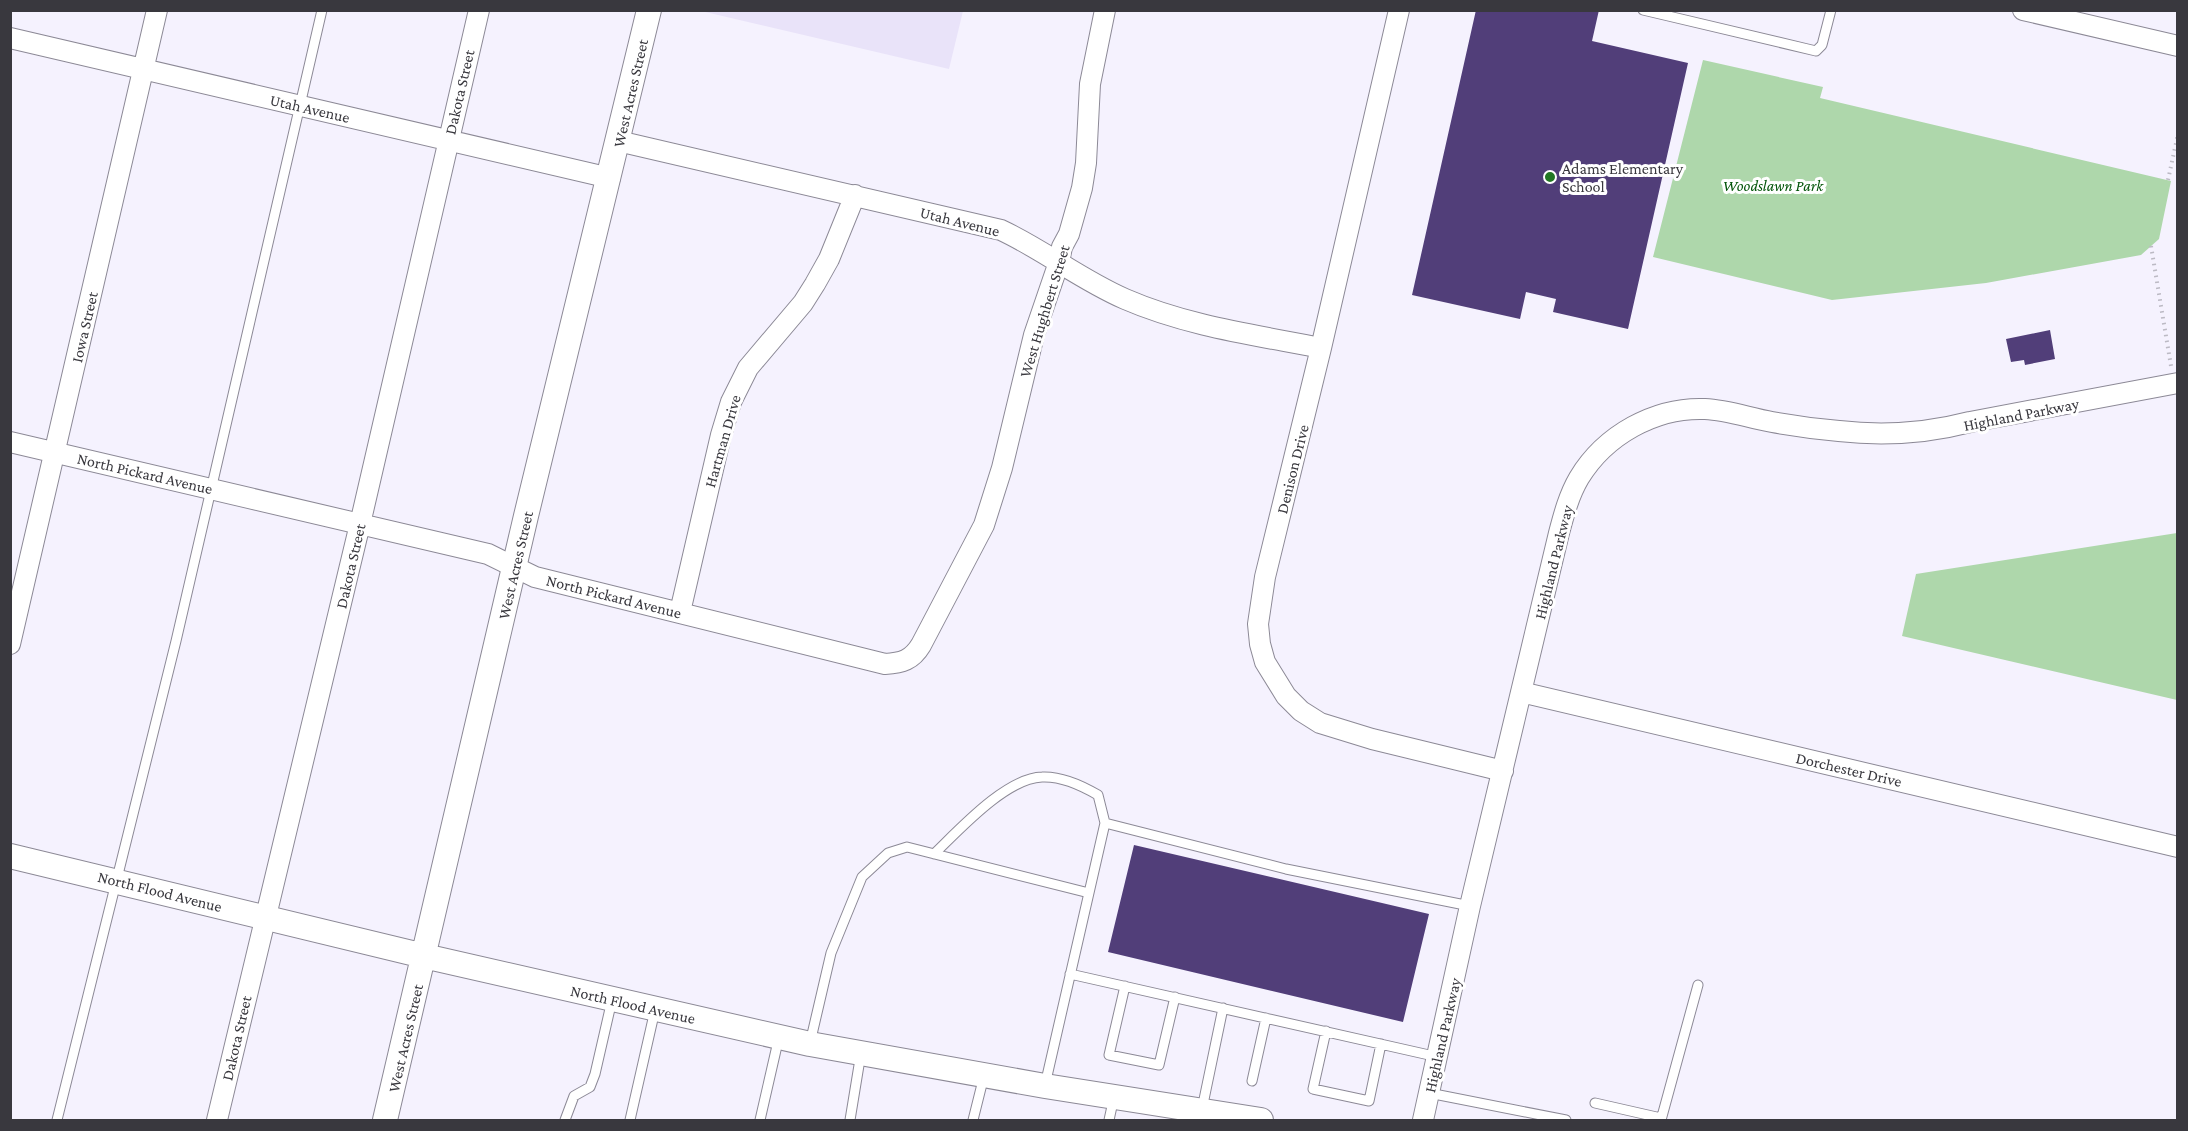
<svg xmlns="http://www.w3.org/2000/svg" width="2188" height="1131" font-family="'Crimson Pro',serif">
<rect width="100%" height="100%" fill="#f5f2fe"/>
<path fill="#e9e3f9" d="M701 11H963L949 69Z"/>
<path fill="#aed7ab" d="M1703 60 1823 87 1820 98 2171 181 2159 239 2141 255 1986 283 1832 300 1653 257Z
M2177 533V700L1902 636 1916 574Z"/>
<path fill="#513e79" d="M1476 10H1599L1592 41 1688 63 1628 329 1553 312 1556 299 1526 292 1520 319 1412 295Z
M2050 330 2055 359 2025 365 2024 360 2011 362 2006 339Z
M1134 845 1429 914 1403 1022 1108 952Z"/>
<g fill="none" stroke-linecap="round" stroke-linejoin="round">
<defs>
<path id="service" d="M1643 10 1816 51 1822 45 1831 10
M934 854C959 830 1006 778 1042 777 1062 776 1081 785 1098 795L1105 823
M1070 974 1438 1057
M1125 986 1109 1055 1159 1065 1175 997
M1326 1031 1313 1089 1369 1101 1381 1044
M810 1043 831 953 862 877 888 853 907 847 1089 893
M1252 1081 1266 1018
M1045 1085 1105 823 1286 869 1470 906
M1429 1093 1566 1120
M1595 1103 1661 1118
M1202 1109 1223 1008
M57 1120 176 641 322 10
M565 1120 574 1096 590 1087 595 1074 612 1000
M630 1120 655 1010
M760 1120 779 1037
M850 1120 861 1053
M973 1120 984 1076
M1109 1120 1114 1097
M1661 1120 1698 985"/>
<path id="minor" d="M1399 10 1321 348 1265 577 1258 624 1260 644 1265 662 1286 696 1301 711 1320 723 1372 739 1503 771
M2023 10 2178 46
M10 38 610 178
M618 141 1001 230C1044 250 1081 280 1125 299 1187 326 1255 335 1321 348
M10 442 488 554 535 577 885 664C902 663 912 660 921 645L984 525 1002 468 1034 335 1059 262 1062 247 1069 234 1082 188 1086 163 1090 84 1105 10
M680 612 721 435 731 402 748 368 803 303 815 284 829 259 855 195
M10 644 157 10
M1521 692 2178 847
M217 1120 360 524 479 10
M1423 1120 1470 906 1559 533C1564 514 1569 495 1579 478 1605 435 1655 407 1705 409 1728 410 1749 418 1772 422 1794 426 1817 429 1839 431 1883 436 1928 433 1970 422L2178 383"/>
<path id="tertiary" d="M10 856 424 956 810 1044 1045 1086 1261 1120
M385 1120 526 516 649 10"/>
</defs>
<use href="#service" stroke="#8c8996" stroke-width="11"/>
<use href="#minor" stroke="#8c8996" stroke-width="22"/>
<use href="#tertiary" stroke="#8c8996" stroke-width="26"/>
<path stroke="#bcbac4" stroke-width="4" stroke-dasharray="1.5 4.5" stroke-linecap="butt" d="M2168 180 2178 134
M2151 246 2171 366"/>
<use href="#service" stroke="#fff" stroke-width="9"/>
<use href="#minor" stroke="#fff" stroke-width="20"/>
<use href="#tertiary" stroke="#fff" stroke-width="24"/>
</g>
<circle fill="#227723" stroke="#fff" stroke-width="2" cx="1550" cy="177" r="6"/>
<g text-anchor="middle" stroke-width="6" stroke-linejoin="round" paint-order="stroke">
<g font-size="16" fill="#39383e" stroke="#fff">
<text transform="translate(459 92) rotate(-77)" y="6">Dakota Street</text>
<text transform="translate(630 93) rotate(-77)" y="6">West Acres Street</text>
<text transform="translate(310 108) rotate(13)" y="6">Utah Avenue</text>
<text transform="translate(960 221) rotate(14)" y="6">Utah Avenue</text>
<text transform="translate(1044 311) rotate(-73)" y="6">West Hughbert Street</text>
<text transform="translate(84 327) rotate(-77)" y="6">Iowa Street</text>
<text transform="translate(2021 414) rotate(-11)" y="6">Highland Parkway</text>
<text transform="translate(722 441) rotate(-74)" y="6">Hartman Drive</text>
<text transform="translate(1292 469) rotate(-76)" y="6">Denison Drive</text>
<text transform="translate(145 473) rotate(13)" y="6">North Pickard Avenue</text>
<text transform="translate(1553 562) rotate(-76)" y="6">Highland Parkway</text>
<text transform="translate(515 565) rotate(-77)" y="6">West Acres Street</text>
<text transform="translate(350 566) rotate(-77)" y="6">Dakota Street</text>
<text transform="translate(614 596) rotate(14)" y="6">North Pickard Avenue</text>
<text transform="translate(1849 769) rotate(13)" y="6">Dorchester Drive</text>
<text transform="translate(160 891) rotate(14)" y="6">North Flood Avenue</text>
<text transform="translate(633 1004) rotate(13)" y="6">North Flood Avenue</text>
<text transform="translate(1442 1035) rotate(-77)" y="6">Highland Parkway</text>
<text transform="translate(236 1038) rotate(-77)" y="6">Dakota Street</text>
<text transform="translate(405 1038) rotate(-77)" y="6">West Acres Street</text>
</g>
<g font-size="16" fill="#39383e" stroke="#fff" text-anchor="start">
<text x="1562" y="174">Adams Elementary<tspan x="1562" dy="18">School</tspan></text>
</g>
<g font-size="16" font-style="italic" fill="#035509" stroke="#fff">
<text x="1773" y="191">Woodslawn Park</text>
</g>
</g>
<rect width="2188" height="1131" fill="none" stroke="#39383e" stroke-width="24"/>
</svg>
